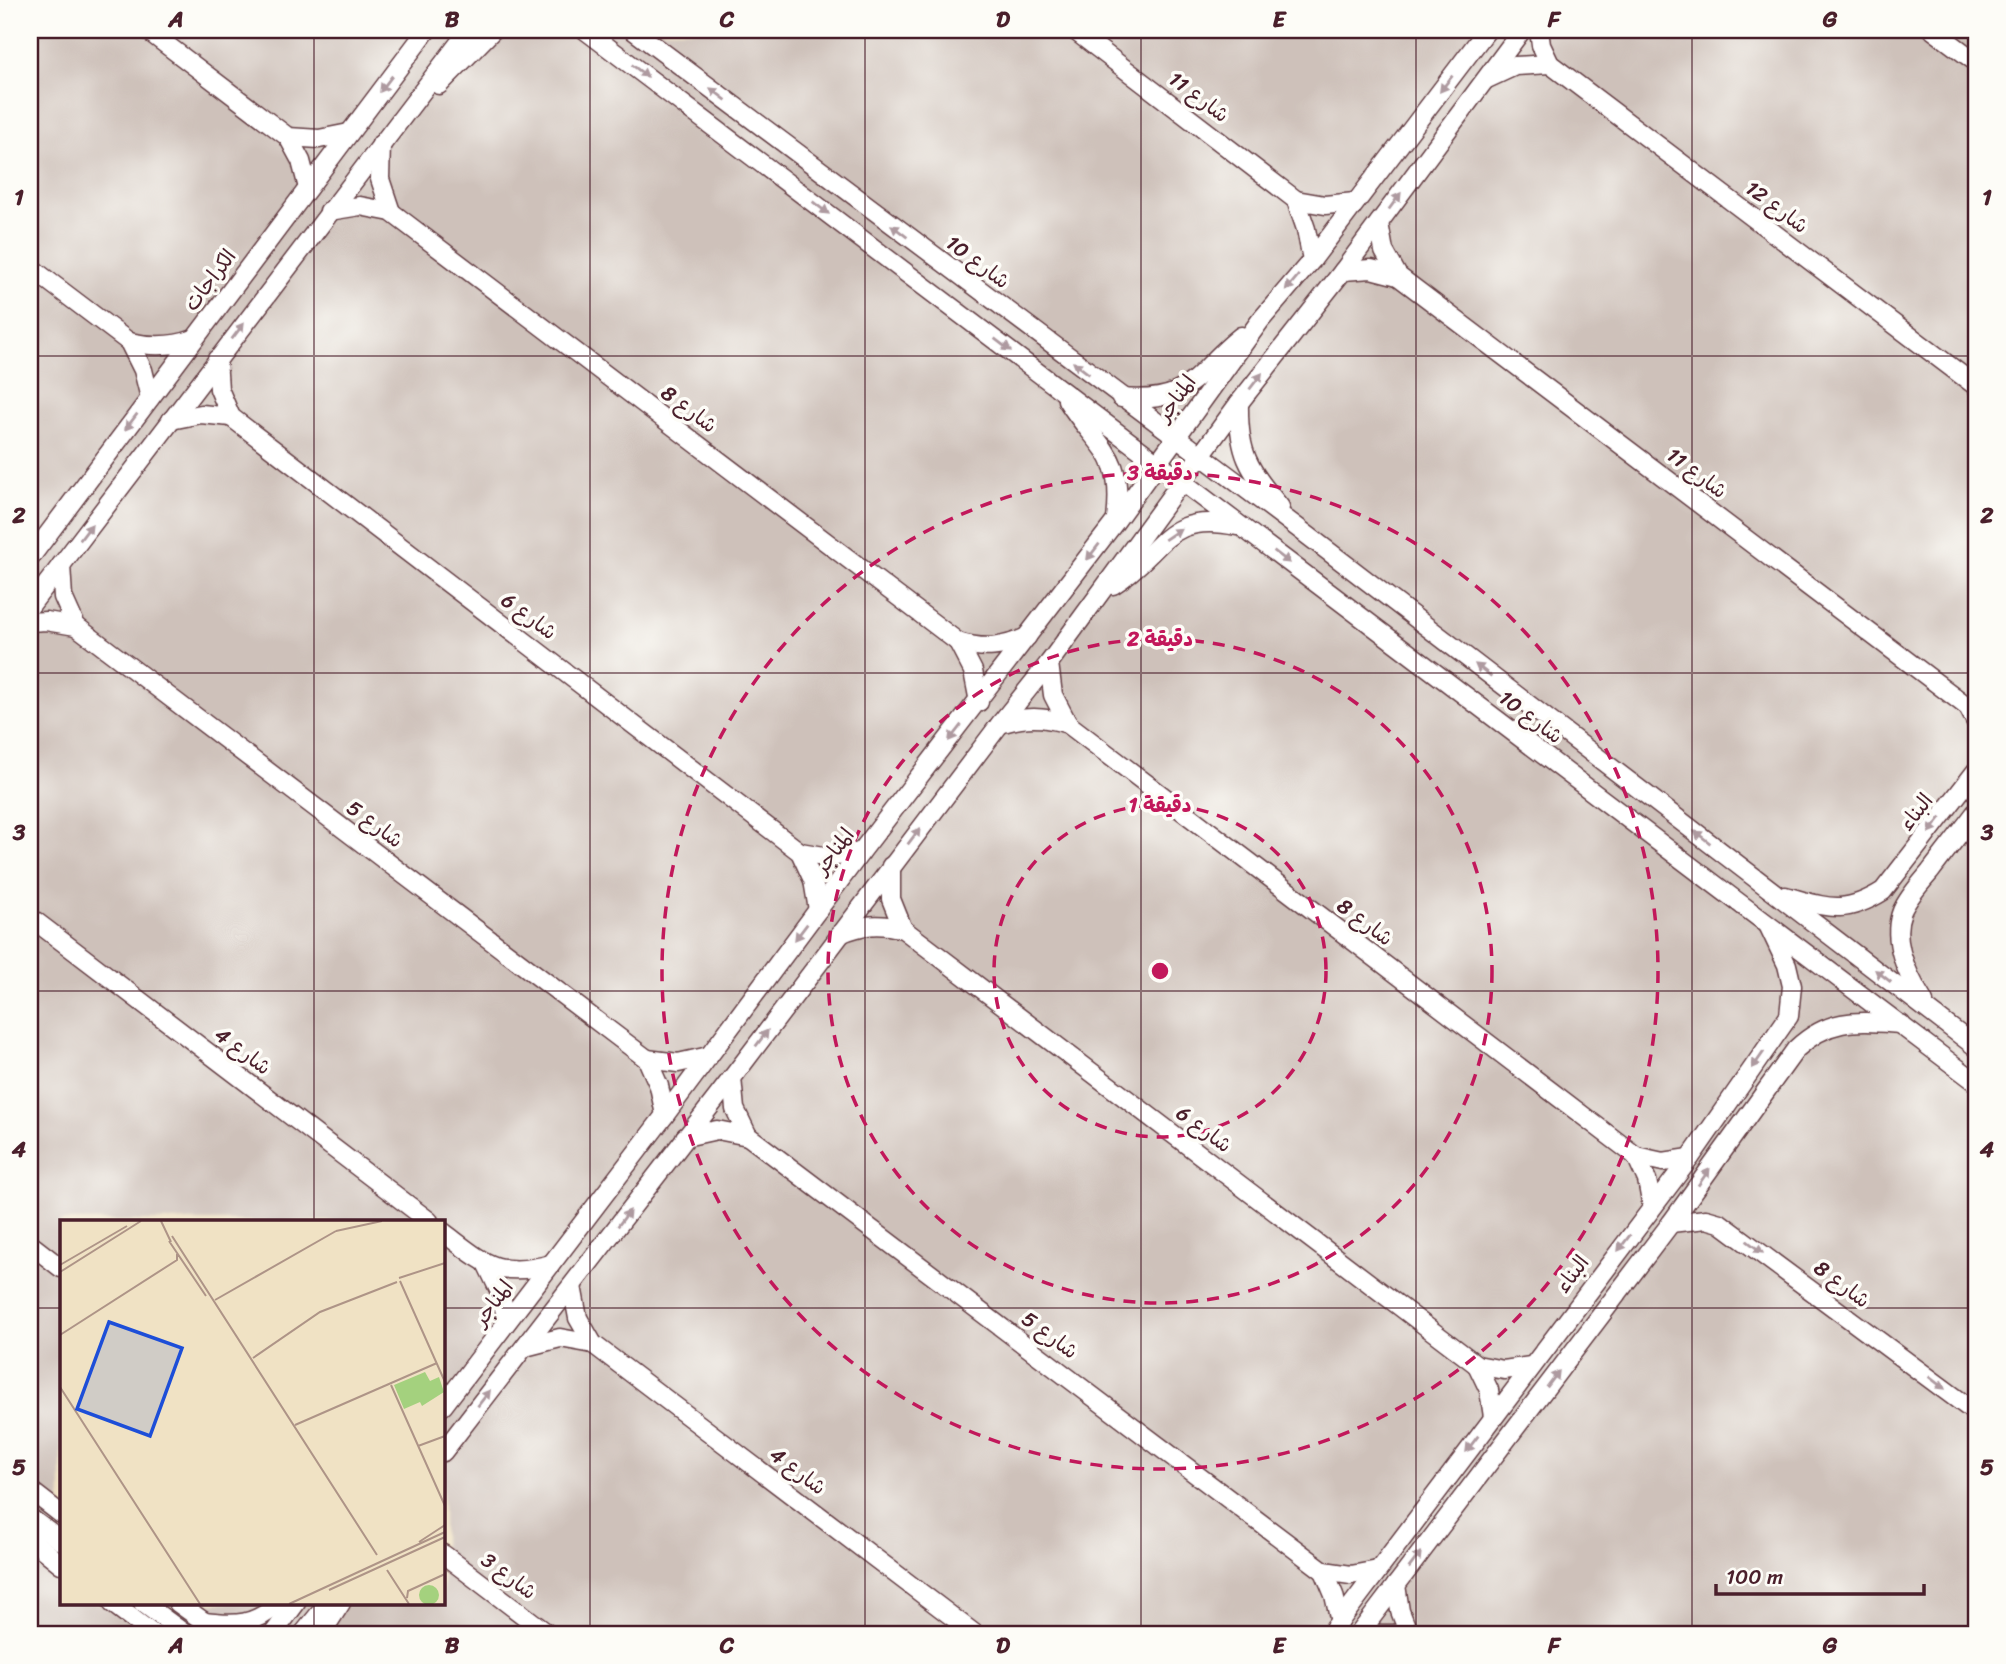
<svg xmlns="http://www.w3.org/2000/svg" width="2006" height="1664" font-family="Sriracha,'Playpen Sans Arabic',sans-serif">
<rect width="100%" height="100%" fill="#fdfcf7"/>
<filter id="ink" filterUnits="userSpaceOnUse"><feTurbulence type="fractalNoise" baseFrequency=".0143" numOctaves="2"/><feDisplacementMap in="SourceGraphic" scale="14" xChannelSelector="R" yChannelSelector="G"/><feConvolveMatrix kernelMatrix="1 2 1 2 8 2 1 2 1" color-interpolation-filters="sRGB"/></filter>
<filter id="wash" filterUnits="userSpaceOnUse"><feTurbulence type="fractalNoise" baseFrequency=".00686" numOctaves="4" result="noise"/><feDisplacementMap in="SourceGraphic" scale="28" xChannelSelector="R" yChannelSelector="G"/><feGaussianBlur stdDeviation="1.57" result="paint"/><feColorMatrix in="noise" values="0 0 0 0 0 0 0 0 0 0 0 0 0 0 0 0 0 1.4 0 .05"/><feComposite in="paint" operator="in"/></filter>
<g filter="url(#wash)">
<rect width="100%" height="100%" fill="#f0e2c4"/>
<path fill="#cec1ba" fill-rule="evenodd" d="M 30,30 L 1976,30 L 1976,1634 L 30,1634 ZM 61,1221 L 443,1221 L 443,1603 L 61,1603 Z"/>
</g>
<g filter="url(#ink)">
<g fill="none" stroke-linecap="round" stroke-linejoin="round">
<g stroke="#633c42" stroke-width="21">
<g id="minor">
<path d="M 147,30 L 288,137 L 301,161 L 308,188"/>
<path d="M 585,30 L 1976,1082"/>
<path d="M 633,30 L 1298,528 L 1976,1047"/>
<path d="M 1074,30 L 1296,200 L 1325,205 L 1355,202"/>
<path d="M 1539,30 L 1541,45 L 1550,64 L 1976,386"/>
<path d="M 1933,30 L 1976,62"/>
<path d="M 1487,79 L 1515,66 L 1550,64"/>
<path d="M 439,85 L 493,30"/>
<path d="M 288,137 L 319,139 L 349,133"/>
<path d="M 381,144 L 380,179 L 391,212"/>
<path d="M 1296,200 L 1306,229 L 1312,260"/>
<path d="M 329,211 L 360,206 L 391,212 L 958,642 C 984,650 1003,648 1027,637"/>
<path d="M 1379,223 L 1384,251 L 1398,276 L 1968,707 L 1976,722"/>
<path d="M 30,267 L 129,342 L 143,370 L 150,398"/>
<path d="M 1343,271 L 1371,269 L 1398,276"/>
<path d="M 129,342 C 152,347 172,347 194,339"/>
<path d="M 217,359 L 219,389 L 231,417 L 800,852 L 813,880 L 818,910"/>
<path d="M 1121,398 C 1193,404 1193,374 1241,336"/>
<path d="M 1067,400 C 1100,452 1124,451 1116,520"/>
<path d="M 1239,403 C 1238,454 1248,468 1280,507"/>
<path d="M 171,420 L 201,414 L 231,417"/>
<path d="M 30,558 L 427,30"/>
<path d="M 61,565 L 63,597 L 76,626"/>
<path d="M 1113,585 C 1165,552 1164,511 1237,526"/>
<path d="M 30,606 L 469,30"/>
<path d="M 30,622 L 46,621 L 76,626 L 647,1059 L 659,1086 L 665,1115"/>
<path d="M 958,642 L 973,671 L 979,702"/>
<path d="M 1049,663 L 1053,695 L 1068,724"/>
<path d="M 1000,724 C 1025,716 1043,716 1068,724 L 1636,1156 L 1663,1162 L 1690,1158"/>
<path d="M 800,852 L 830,857 L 861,852"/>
<path d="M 891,866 L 891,899 L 903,929"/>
<path d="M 1785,896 C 1827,907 1843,916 1883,891 L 1976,771"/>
<path d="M 30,917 L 429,1221"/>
<path d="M 840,934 C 862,924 880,923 903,929 L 1477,1365 L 1504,1370 L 1531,1366"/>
<path d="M 1924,1002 C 1909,978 1890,941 1902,911 C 1908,897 1920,884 1930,872 C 1945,852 1961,832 1976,812"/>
<path d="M 647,1059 L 678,1063 L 709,1056"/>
<path d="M 732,1078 L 735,1109 L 748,1136 L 1324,1571 L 1351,1575 L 1378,1570"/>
<path d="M 685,1137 L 717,1130 L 748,1136"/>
<path d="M 1636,1156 L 1647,1180 L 1652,1207"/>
<path d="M 1671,1223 L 1706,1219 L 1720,1223 L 1976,1413"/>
<path d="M 443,1232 C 483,1262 497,1279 551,1264"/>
<path d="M 30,1244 L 61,1268"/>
<path d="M 487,1265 L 500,1292 L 507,1321"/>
<path d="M 572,1286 L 578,1318 L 593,1344 L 975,1634"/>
<path d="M 525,1347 L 560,1338 L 593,1344"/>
<path d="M 1477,1365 L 1489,1390 L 1493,1417"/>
<path d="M 443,1406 L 665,1115 L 861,852 L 1115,522 L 1260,321 L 1312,260 L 1487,30"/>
<path d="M 443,1452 L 732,1078 L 1000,724 L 1049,663 L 1239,403 L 1343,271 L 1522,30"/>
<path d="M 30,1490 L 61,1514"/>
<path d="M 30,1518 L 61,1541"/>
<path d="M 30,1539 L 61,1564"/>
<path d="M 443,1554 L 548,1634"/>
<path d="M 1324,1571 L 1334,1595 L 1340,1622"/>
<path d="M 1396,1585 L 1400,1611 L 1409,1634"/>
<path d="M 112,1603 L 153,1634"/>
<path d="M 143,1603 L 185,1634"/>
<path d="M 178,1603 L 213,1628"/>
<path d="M 204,1622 C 236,1626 254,1626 279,1603"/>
<path d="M 273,1634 L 296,1603"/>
<path d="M 303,1634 L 328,1603"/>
<path d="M 321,1634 L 341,1603"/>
<path d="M 1330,1634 L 1690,1158 L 1789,1016 L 1792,986 L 1787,965 L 1769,927"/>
<path d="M 1359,1634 L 1671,1223 L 1796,1049 C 1830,1017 1857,1021 1901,1024"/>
<path d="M 1376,1634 L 1398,1634"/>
</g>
</g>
<use href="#minor" stroke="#fff" stroke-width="18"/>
</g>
<defs><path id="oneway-solid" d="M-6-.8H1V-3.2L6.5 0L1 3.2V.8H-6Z" transform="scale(1.75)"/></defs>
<g fill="#ae9aa0">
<use href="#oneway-solid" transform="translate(640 71) rotate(37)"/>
<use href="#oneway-solid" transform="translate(386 84) rotate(127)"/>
<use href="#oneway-solid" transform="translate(1446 84) rotate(128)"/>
<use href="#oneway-solid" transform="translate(718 94) rotate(-143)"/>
<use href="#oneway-solid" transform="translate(1395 201) rotate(-54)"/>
<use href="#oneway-solid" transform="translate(821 208) rotate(37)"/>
<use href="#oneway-solid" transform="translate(899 231) rotate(-143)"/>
<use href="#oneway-solid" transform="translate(1292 283) rotate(130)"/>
<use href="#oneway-solid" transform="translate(238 331) rotate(-53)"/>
<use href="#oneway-solid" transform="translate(1003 345) rotate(37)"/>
<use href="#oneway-solid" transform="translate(1081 368) rotate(-143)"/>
<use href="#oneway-solid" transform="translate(1256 381) rotate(-52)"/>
<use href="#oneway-solid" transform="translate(131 422) rotate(127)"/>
<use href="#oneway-solid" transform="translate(86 532) rotate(-53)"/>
<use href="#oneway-solid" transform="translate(1173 534) rotate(-34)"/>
<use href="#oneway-solid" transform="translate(1093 552) rotate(128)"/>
<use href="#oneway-solid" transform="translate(1282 557) rotate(37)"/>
<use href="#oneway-solid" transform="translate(1483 670) rotate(-143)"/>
<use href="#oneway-solid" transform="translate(955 733) rotate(128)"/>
<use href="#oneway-solid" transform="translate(1935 825) rotate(128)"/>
<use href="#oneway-solid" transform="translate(914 836) rotate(-53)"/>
<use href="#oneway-solid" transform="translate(1702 837) rotate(-143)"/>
<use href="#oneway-solid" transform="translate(801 932) rotate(127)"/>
<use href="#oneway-solid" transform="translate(1883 976) rotate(-142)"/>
<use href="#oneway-solid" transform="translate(762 1038) rotate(-53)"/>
<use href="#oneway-solid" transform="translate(1758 1060) rotate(125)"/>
<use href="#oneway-solid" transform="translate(1704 1177) rotate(-55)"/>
<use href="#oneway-solid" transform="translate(624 1218) rotate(-53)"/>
<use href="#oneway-solid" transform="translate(1624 1243) rotate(127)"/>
<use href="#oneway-solid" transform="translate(1755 1247) rotate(37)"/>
<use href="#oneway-solid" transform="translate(1553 1379) rotate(-53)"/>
<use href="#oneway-solid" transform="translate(1937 1383) rotate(37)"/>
<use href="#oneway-solid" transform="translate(484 1398) rotate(-52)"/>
<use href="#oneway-solid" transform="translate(1472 1444) rotate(127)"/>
<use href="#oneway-solid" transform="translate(1415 1560) rotate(-53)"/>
</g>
</g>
<path fill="none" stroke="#4a1f2b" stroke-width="2" stroke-opacity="0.55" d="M 314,30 L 314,1221M 590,30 L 590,1634M 865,30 L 865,1634M 1141,30 L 1141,1634M 1416,30 L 1416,1634M 1692,30 L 1692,1634M 30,356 L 1976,356M 30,673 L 1976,673M 30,991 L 1976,991M 30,1308 L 61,1308M 443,1308 L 1976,1308M 314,1603 L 314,1634"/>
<g fill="none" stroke="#c2185b" stroke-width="3.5" stroke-dasharray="12 9">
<circle cx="1160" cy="971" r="166"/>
<circle cx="1160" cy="971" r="332"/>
<circle cx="1160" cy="971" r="498"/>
</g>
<g text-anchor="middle" stroke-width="7" stroke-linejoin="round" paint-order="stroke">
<g font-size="21" fill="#4a1f2b" stroke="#fdfcf7">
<text transform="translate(1199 97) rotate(37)" y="7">شارع 11</text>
<text transform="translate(1777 207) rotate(37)" y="7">شارع 12</text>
<text transform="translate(978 262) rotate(37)" y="7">شارع 10</text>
<text transform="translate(210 280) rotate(-53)" y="7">الكراجات</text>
<text transform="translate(1176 398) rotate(-54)" y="7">المناجر</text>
<text transform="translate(689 409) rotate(37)" y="7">شارع 8</text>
<text transform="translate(1697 473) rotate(37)" y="7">شارع 11</text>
<text transform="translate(529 616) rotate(37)" y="7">شارع 6</text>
<text transform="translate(1531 717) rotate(37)" y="7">شارع 10</text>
<text transform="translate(1916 812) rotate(-52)" y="7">البناء</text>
<text transform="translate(375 824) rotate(37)" y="7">شارع 5</text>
<text transform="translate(834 851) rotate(-53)" y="7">المناجر</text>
<text transform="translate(1365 922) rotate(37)" y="7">شارع 8</text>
<text transform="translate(243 1051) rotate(37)" y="7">شارع 4</text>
<text transform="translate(1204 1129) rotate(37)" y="7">شارع 6</text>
<text transform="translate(1572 1274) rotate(-53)" y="7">البناء</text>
<text transform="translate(1842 1284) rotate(37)" y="7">شارع 8</text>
<text transform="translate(493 1303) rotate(-53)" y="7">المناجر</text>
<text transform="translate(1050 1335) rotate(37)" y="7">شارع 5</text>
<text transform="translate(798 1471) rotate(37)" y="7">شارع 4</text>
<text transform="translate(509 1576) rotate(37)" y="7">شارع 3</text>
</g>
</g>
<g transform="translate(60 1220)">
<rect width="385" height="385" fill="#f0e2c4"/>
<path d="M 365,152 L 370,161 L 379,157 L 384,172 L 362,186 L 360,182 L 344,189 L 334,165 ZM359 375a10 10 0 1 1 20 0a10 10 0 1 1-20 0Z" fill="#a4d17e"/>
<path fill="none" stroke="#ae9487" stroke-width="2" d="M 101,1 L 111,22M 276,11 L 322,1M 112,16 L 317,335M 109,21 L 146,76M 0,45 L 67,6M 0,52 L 81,1M 339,58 L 385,43M 340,61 L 385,162M 155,80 L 276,11M 0,115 L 117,40 L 117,34M 193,138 L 260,92 L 337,62M 331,165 L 385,286M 0,167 L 140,384M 235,205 L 377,143M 358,226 L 385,216M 359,322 L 385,305M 327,350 L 349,384M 269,370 L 385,317M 347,378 L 348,371 L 385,354M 229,384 L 385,312"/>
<path fill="#1d4ed8" fill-opacity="0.15" stroke="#1d4ed8" stroke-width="3.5" d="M 49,102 L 122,128 L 90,216 L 17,189 Z"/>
<rect width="385" height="385" fill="none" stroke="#4a1f2b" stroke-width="3.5"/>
</g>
<circle cx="1160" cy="971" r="10" fill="#c2185b" stroke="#fdfcf7" stroke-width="3.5"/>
<g font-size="21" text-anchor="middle" font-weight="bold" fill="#c2185b" stroke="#fdfcf7" stroke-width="7" stroke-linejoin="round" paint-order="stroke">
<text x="1160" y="480">3 دقيقة</text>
<text x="1160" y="646">2 دقيقة</text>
<text x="1160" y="812">1 دقيقة</text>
</g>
<rect width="2006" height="1664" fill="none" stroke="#fdfcf7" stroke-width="77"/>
<path d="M1716 1584v10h208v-10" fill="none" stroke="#4a1f2b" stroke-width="3.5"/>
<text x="1726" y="1584" font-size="21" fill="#4a1f2b" stroke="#fdfcf7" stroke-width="5" paint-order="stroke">100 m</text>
<rect x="38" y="38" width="1930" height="1588" fill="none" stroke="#4a1f2b" stroke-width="2.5"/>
<g font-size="23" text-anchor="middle" font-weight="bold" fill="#4a1f2b">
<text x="176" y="27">A</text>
<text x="452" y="27">B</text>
<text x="727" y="27">C</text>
<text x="1003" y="27">D</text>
<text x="1279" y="27">E</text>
<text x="1554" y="27">F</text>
<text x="1830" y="27">G</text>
<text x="19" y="205">1</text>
<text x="1987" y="205">1</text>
<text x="19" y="523">2</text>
<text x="1987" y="523">2</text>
<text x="19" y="840">3</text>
<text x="1987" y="840">3</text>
<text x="19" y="1157">4</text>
<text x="1987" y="1157">4</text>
<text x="19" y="1475">5</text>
<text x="1987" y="1475">5</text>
<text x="176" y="1653">A</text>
<text x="452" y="1653">B</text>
<text x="727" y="1653">C</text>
<text x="1003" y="1653">D</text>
<text x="1279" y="1653">E</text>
<text x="1554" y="1653">F</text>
<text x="1830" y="1653">G</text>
</g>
</svg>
